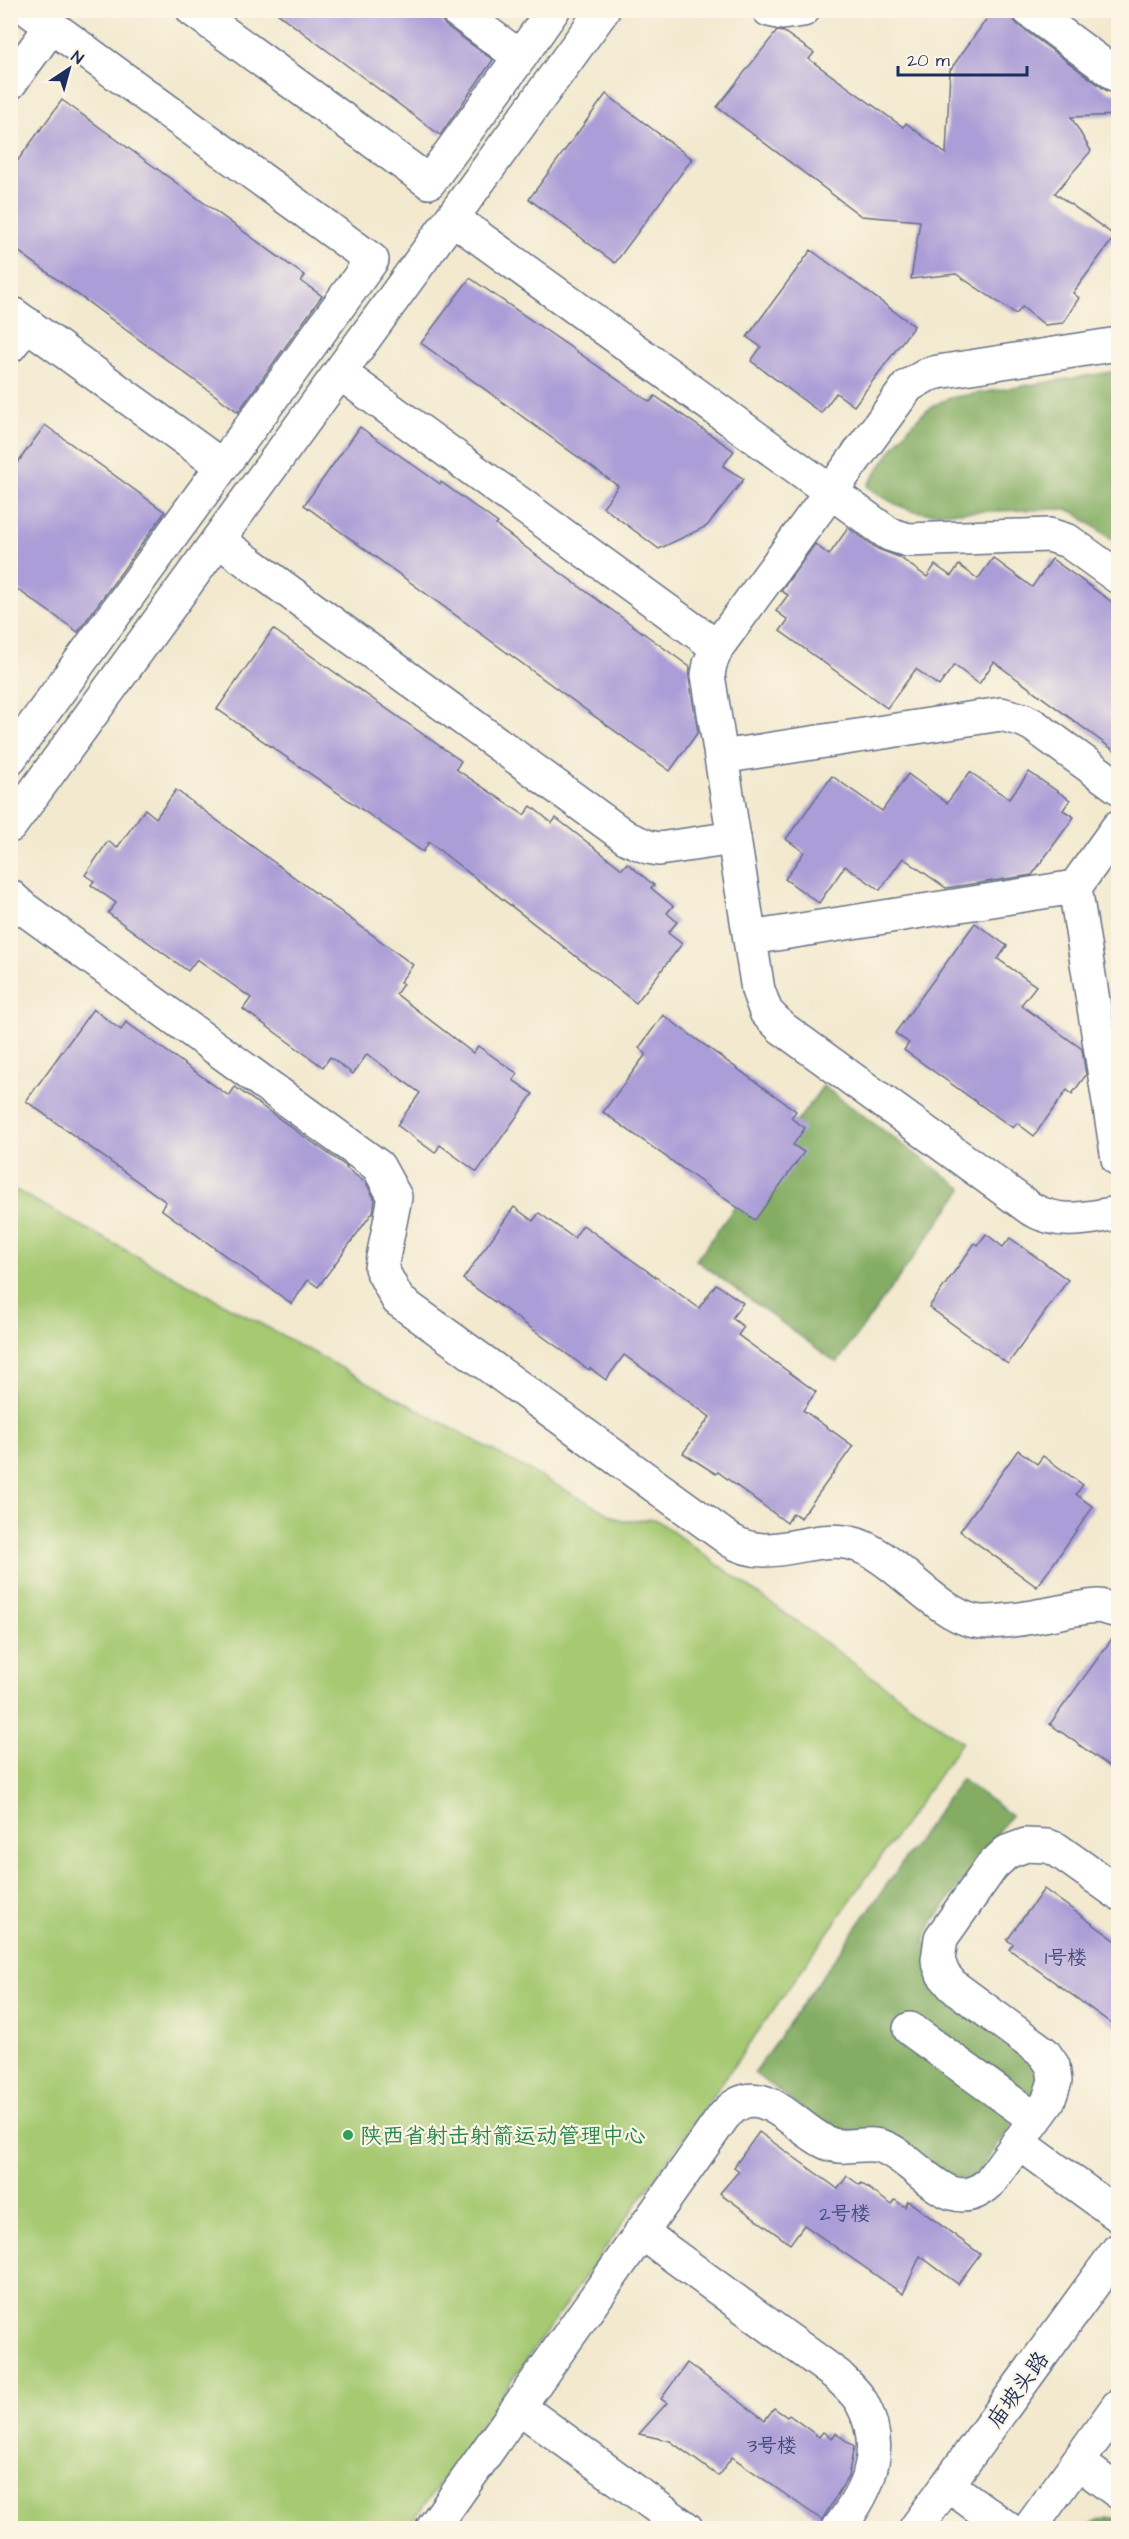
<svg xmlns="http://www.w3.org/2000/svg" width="1129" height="2539" font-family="'Architects Daughter','LXGW WenKai TC',sans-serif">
<rect width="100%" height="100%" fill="#fcf5e5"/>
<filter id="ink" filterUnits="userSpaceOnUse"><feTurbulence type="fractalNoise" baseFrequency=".0167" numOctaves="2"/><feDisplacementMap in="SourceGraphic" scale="12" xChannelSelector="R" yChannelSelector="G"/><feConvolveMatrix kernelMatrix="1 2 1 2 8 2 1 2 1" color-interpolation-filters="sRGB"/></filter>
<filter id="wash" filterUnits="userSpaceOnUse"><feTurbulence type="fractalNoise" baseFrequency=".008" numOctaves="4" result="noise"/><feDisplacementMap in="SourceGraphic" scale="24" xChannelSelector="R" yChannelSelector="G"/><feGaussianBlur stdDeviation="1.35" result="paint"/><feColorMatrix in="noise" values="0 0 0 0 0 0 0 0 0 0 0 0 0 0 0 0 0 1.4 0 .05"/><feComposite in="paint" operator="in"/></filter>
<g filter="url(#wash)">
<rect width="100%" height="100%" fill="#f2e9cf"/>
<path fill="#a6c972" stroke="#607c68" stroke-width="1.5" d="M 10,1187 L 622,1521 L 655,1519 L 962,1742 L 408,2528 L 11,2528 Z"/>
<g fill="#84ad64" stroke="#506e61" stroke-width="1.5">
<path d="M 1118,371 L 1118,544 L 1074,512 L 1062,509 L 926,513 C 902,510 886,500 867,486 C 891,454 913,407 954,397 Z"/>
<path d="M 823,1086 L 963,1189 L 837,1363 L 696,1260 Z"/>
<path d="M 961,1779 L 1011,1815 L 933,1922 L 924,1941 L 1039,2071 L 1038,2089 L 977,2174 L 965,2181 L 833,2131 L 754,2073 Z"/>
<path d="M 1108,2518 L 1118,2518 L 1118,2528 L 1087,2528 L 1093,2523 Z"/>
</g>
<g id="blocks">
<g fill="#ab9dd7">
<path d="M 273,10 L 436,10 L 445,25 L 493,60 L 440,135 Z"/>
<path d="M 993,10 L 1011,10 L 1012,18 L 1018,25 L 1107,91 L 1119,94 L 1119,115 L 1071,117 L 1091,151 L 1055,193 L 1115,236 L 1073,293 L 1079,298 L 1063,323 L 1045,325 L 1022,307 L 1016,314 L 956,274 L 911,279 L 920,221 L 861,216 L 717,107 L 777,31 L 784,32 L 814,53 L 809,59 L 903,127 L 906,123 L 946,154 L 950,70 Z"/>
<path d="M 606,94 L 692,159 L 615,263 L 529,199 Z"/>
<path d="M 62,100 L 305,276 L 301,281 L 322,296 L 238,412 L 10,245 L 10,171 Z"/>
<path d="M 811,250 L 914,326 L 854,406 L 836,393 L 821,413 L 751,361 L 761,347 L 747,337 Z"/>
<path d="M 470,278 L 650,402 L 655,396 L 734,451 L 723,466 L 744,479 L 707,526 L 659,549 L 603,507 L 618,486 L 421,343 Z"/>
<path d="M 45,425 L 165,512 L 78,632 L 10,584 L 10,473 Z"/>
<path d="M 360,427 L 440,484 L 441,482 L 498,523 L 496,525 L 536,555 L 690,667 L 689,678 L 698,732 L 670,771 L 304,505 Z"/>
<path d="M 848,528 L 878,549 L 899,557 L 927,577 L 935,565 L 951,576 L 959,565 L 978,579 L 993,558 L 1032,587 L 1052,559 L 1119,607 L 1119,754 L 994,662 L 979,684 L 954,665 L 939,686 L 916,669 L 887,708 L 780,631 L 788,620 L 776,611 L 788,595 L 781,591 L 815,544 L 829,555 Z"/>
<path d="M 273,629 L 461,761 L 456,769 L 524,815 L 531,806 L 552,823 L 556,818 L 622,869 L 627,863 L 654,885 L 651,888 L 673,906 L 667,913 L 677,922 L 668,933 L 682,944 L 636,1003 L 429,842 L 423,852 L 217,709 Z"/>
<path d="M 970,772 L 1009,799 L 1029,772 L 1070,800 L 1063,810 L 1074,817 L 1032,875 L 946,888 L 903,858 L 880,890 L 845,866 L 819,903 L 785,879 L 804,852 L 786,839 L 832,776 L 882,811 L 908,774 L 947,803 Z"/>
<path d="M 176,790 L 413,965 L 400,982 L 403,984 L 396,994 L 473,1053 L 478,1046 L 518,1074 L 513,1080 L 533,1094 L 477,1172 L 440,1145 L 435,1153 L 397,1125 L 420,1093 L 367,1054 L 353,1074 L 330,1057 L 323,1067 L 243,1009 L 251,998 L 197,959 L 188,971 L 108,913 L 116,903 L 91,885 L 94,881 L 85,875 L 108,841 L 117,848 L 145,809 L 156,818 Z"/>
<path d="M 975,923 L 1007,946 L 998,959 L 1036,986 L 1021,1005 L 1082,1049 L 1086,1075 L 1072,1094 L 1067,1090 L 1034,1136 L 1017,1123 L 1013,1128 L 904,1050 L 909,1043 L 895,1033 Z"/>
<path d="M 93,1009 L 121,1030 L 126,1022 L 229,1096 L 235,1087 L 347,1167 L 346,1168 L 366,1183 L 375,1200 L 373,1212 L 318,1287 L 308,1280 L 292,1304 L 161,1209 L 166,1202 L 26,1101 Z"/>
<path d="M 663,1015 L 796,1111 L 791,1118 L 805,1128 L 793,1145 L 804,1152 L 755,1220 L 603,1112 L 646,1054 L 639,1048 Z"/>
<path d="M 514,1207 L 533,1221 L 539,1213 L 574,1238 L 583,1225 L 699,1308 L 716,1284 L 743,1303 L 732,1318 L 744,1327 L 738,1335 L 816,1392 L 803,1410 L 853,1446 L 801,1518 L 793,1513 L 787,1523 L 718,1472 L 716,1474 L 683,1453 L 710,1417 L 624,1355 L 606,1380 L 590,1368 L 589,1370 L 463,1279 Z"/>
<path d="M 986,1234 L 1003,1247 L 1010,1238 L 1068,1280 L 1008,1364 L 929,1307 L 975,1243 L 978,1245 Z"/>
<path d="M 1018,1450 L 1037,1464 L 1043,1456 L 1083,1485 L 1076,1494 L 1093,1507 L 1037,1587 L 960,1531 Z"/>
<path d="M 1119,1629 L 1119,1773 L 1050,1724 Z"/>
<path d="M 1044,1889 L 1119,1943 L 1119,2029 L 1009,1949 L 1013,1944 L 1007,1940 Z"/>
<path d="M 759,2132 L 838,2189 L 847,2176 L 860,2185 L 861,2183 L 892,2205 L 895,2200 L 905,2207 L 908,2201 L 980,2254 L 958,2284 L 920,2256 L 903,2294 L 804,2225 L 790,2244 L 720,2193 L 739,2171 L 734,2167 Z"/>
<path d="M 687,2363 L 765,2420 L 774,2408 L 787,2417 L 789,2415 L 819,2437 L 823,2432 L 832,2438 L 836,2433 L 854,2447 L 848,2477 L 822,2520 L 732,2457 L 718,2476 L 670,2441 L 639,2434 L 667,2403 L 661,2399 Z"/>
</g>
</g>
</g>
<g filter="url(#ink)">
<use href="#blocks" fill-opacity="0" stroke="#667086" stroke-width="1.5"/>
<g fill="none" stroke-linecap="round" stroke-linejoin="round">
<g stroke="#667086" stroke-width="36">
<g id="minor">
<path d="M 193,10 L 429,182 L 520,57"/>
<path d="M 456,10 L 520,57 L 553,10"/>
<path d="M 769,10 L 782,13 L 803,10"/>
<path d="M 1029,10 L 1118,76"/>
<path d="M 10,83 L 51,27"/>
<path d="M 452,218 L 889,534 L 908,540 L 1049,535 L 1068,541 L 1118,577"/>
<path d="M 10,312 L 222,466"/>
<path d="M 1118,344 L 938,372 L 927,375 L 908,386 L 717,647 L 710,664 L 708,675 L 758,990 L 766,1012 L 782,1028 L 1031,1209 C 1062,1226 1086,1218 1118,1213"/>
<path d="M 10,346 L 27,324"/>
<path d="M 340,373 L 717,647"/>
<path d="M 218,540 L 627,838 L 648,847 L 659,849 L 734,838"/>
<path d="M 721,757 L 1001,714 L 1023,720 L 1033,725 L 1118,787"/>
<path d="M 10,758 L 372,260 L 29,10"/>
<path d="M 10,826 L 603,10"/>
<path d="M 1075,887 L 1118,827"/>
<path d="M 10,896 L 23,908 L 378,1166 L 395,1197 L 381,1268 L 398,1300 L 730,1540 C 769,1565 809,1534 850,1543 C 891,1551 933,1612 974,1621 C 999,1626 1060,1611 1088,1607 L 1099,1606 L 1118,1611"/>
<path d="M 750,938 L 1075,887 L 1118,1159"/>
<path d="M 910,2029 L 1035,2119"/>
<path d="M 1018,2142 L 1118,2215"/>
<path d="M 641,2232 L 837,2375 C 845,2383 857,2393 862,2403 C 887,2450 868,2490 839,2528"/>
<path d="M 519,2407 L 686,2528"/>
<path d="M 1078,2462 L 1118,2492"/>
<path d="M 948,2485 L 1007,2528"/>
<path d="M 433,2528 L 723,2117 C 759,2074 792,2126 825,2142 C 844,2152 864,2140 883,2147 C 919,2160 949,2220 989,2183 L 1048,2102 L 1055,2081 L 1053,2066 L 1044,2053 L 953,1986 L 943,1974 L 938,1960 L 941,1938 L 992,1866 L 1007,1852 L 1026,1845 L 1047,1846 L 1056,1849 L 1118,1893"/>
<path d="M 916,2528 L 1118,2250"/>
<path d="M 1030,2528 L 1118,2406"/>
</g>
</g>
<use href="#minor" stroke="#fff" stroke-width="33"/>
</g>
</g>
<circle fill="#2e9e5b" stroke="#fcf5e5" stroke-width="2" cx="348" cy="2135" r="6"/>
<g text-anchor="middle" stroke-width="4.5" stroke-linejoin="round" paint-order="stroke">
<g font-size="20" fill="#3f4a7c">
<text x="1066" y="1964">1号楼</text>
<text x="845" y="2220">2号楼</text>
<text x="772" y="2452">3号楼</text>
</g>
<g font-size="22" fill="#27864d" stroke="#fcf5e5" text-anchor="start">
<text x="360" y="2143">陕西省射击射箭运动管理中心</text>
</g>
<g font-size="22" fill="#1b2f5e" stroke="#fcf5e5">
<text transform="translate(1017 2389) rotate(-54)" y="8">庙坡头路</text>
</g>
</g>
<rect width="1129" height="2539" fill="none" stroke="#fcf5e5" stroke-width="36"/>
<g transform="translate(69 69) rotate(36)" stroke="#fcf5e5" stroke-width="4.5" paint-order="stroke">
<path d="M0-4.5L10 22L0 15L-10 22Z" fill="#1b2f5e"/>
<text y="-9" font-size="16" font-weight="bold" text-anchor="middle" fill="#1b2f5e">N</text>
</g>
<path d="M898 66v9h129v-9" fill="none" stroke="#1b2f5e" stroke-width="3"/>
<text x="907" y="66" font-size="18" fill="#1b2f5e" stroke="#fcf5e5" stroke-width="4.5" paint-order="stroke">20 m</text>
</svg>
